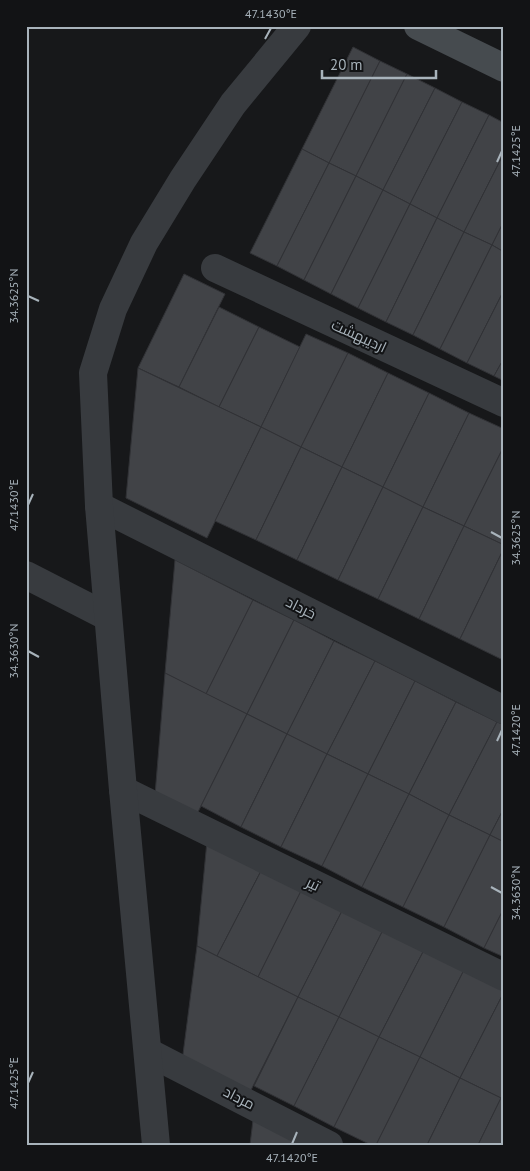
<svg xmlns="http://www.w3.org/2000/svg" width="530" height="1171" font-family="'PT Sans',Cairo,sans-serif">
<rect width="100%" height="100%" fill="#17181a"/>
<g fill="#414347" stroke="#313236">
<path d="M 353,47 L 380,61 L 329,163 L 302,149 Z"/>
<path d="M 380,61 L 407,74 L 356,176 L 329,163 Z"/>
<path d="M 407,74 L 435,88 L 383,190 L 356,176 Z"/>
<path d="M 435,88 L 462,102 L 410,204 L 383,190 Z"/>
<path d="M 462,102 L 489,115 L 437,218 L 410,204 Z"/>
<path d="M 489,115 L 504,123 L 504,153 L 464,232 L 437,218 Z"/>
<path d="M 302,149 L 329,163 L 277,266 L 250,253 Z"/>
<path d="M 504,153 L 504,221 L 492,245 L 464,232 Z"/>
<path d="M 329,163 L 356,176 L 304,280 L 277,266 Z"/>
<path d="M 356,176 L 383,190 L 331,294 L 304,280 Z"/>
<path d="M 383,190 L 410,204 L 358,308 L 331,294 Z"/>
<path d="M 410,204 L 437,218 L 386,322 L 358,308 Z"/>
<path d="M 437,218 L 464,232 L 413,335 L 386,322 Z"/>
<path d="M 504,221 L 504,252 L 492,245 Z"/>
<path d="M 464,232 L 492,245 L 440,349 L 413,335 Z"/>
<path d="M 492,245 L 504,252 L 504,290 L 467,363 L 440,349 Z"/>
<path d="M 184,274 L 225,294 L 179,387 L 138,368 Z"/>
<path d="M 504,290 L 504,358 L 494,376 L 467,363 Z"/>
<path d="M 219,307 L 259,327 L 219,407 L 179,387 Z"/>
<path d="M 259,327 L 300,347 L 261,427 L 219,407 Z"/>
<path d="M 306,334 L 348,353 L 301,447 L 261,427 Z"/>
<path d="M 348,353 L 388,373 L 342,467 L 301,447 Z"/>
<path d="M 504,358 L 504,381 L 494,376 Z"/>
<path d="M 138,368 L 261,427 L 207,538 L 126,498 Z"/>
<path d="M 388,373 L 429,393 L 383,487 L 342,467 Z"/>
<path d="M 429,393 L 469,413 L 423,507 L 383,487 Z"/>
<path d="M 469,413 L 504,429 L 504,446 L 464,526 L 423,507 Z"/>
<path d="M 261,427 L 301,447 L 256,540 L 215,521 Z"/>
<path d="M 504,446 L 504,545 L 464,526 Z"/>
<path d="M 301,447 L 342,467 L 297,560 L 256,540 Z"/>
<path d="M 342,467 L 383,487 L 338,580 L 297,560 Z"/>
<path d="M 383,487 L 423,507 L 378,599 L 338,580 Z"/>
<path d="M 423,507 L 464,526 L 419,619 L 378,599 Z"/>
<path d="M 464,526 L 504,545 L 504,548 L 460,639 L 419,619 Z"/>
<path d="M 504,548 L 504,653 L 501,659 L 460,639 Z"/>
<path d="M 175,560 L 253,600 L 206,694 L 165,673 Z"/>
<path d="M 253,600 L 294,620 L 247,714 L 206,694 Z"/>
<path d="M 294,620 L 334,641 L 287,734 L 247,714 Z"/>
<path d="M 334,641 L 375,661 L 327,754 L 287,734 Z"/>
<path d="M 375,661 L 415,681 L 368,774 L 327,754 Z"/>
<path d="M 165,673 L 247,714 L 196,816 L 155,795 Z"/>
<path d="M 415,681 L 456,702 L 409,794 L 368,774 Z"/>
<path d="M 456,702 L 497,722 L 449,815 L 409,794 Z"/>
<path d="M 247,714 L 287,734 L 241,827 L 201,806 Z"/>
<path d="M 497,722 L 504,725 L 504,808 L 490,835 L 449,815 Z"/>
<path d="M 287,734 L 327,754 L 281,847 L 241,827 Z"/>
<path d="M 327,754 L 368,774 L 322,866 L 281,847 Z"/>
<path d="M 368,774 L 409,794 L 362,887 L 322,866 Z"/>
<path d="M 409,794 L 449,815 L 403,907 L 362,887 Z"/>
<path d="M 504,808 L 504,842 L 490,835 Z"/>
<path d="M 449,815 L 490,835 L 444,927 L 403,907 Z"/>
<path d="M 490,835 L 504,842 L 504,908 L 484,948 L 444,927 Z"/>
<path d="M 207,841 L 262,869 L 217,956 L 197,946 Z"/>
<path d="M 262,869 L 302,889 L 258,977 L 217,956 Z"/>
<path d="M 302,889 L 343,909 L 298,997 L 258,977 Z"/>
<path d="M 504,908 L 504,957 L 484,948 Z"/>
<path d="M 343,909 L 383,930 L 339,1017 L 298,997 Z"/>
<path d="M 383,930 L 424,950 L 379,1037 L 339,1017 Z"/>
<path d="M 197,946 L 298,997 L 248,1096 L 182,1062 Z"/>
<path d="M 424,950 L 464,970 L 420,1057 L 379,1037 Z"/>
<path d="M 464,970 L 504,990 L 504,992 L 460,1078 L 420,1057 Z"/>
<path d="M 504,992 L 504,1093 L 501,1098 L 460,1078 Z"/>
<path d="M 298,997 L 339,1017 L 294,1106 L 254,1086 Z"/>
<path d="M 339,1017 L 379,1037 L 334,1127 L 294,1106 Z"/>
<path d="M 379,1037 L 420,1057 L 376,1145 L 371,1145 L 334,1127 Z"/>
<path d="M 420,1057 L 460,1078 L 427,1145 L 376,1145 Z"/>
<path d="M 460,1078 L 501,1098 L 478,1145 L 427,1145 Z"/>
<path d="M 501,1098 L 504,1099 L 504,1145 L 478,1145 Z"/>
<path d="M 253,1120 L 301,1145 L 250,1145 Z"/>
</g>
<g fill="none" stroke-linecap="round" stroke-linejoin="round">
<g stroke="#383b3f" stroke-width="28">
<path d="M 215,268 L 504,403"/>
<path d="M 99,506 L 504,710"/>
<path d="M 123,790 L 504,977"/>
<path d="M 148,1052 L 329,1145"/>
</g>
<g stroke="#383b3f" stroke-width="28">
<path d="M 26,575 L 108,617"/>
<path d="M 156,1145 L 123,790 L 99,506 L 93,373 L 113,309 L 144,243 L 183,179 L 233,104 L 297,26"/>
</g>
<path stroke="#464b4f" stroke-width="28" d="M 418,26 L 504,68"/>
</g>
<path fill="none" stroke="#a8b3bb" stroke-width="2" d="M 265,39 L 271,28M 497,162 L 502,151M 28,296 L 39,301M 28,505 L 33,494M 491,532 L 502,538M 28,651 L 39,657M 497,741 L 502,730M 491,887 L 502,893M 28,1083 L 33,1072M 292,1144 L 297,1132"/>
<g text-anchor="middle" stroke-width="4" stroke-linejoin="round" paint-order="stroke">
<g font-size="15" fill="#a8b3bb" stroke="#121315">
<text transform="translate(359 336) rotate(25)" y="5">اردیبهشت</text>
<text transform="translate(301 608) rotate(27)" y="5">خرداد</text>
<text transform="translate(313 884) rotate(26)" y="5">تیر</text>
<text transform="translate(239 1098) rotate(27)" y="5">مرداد</text>
</g>
</g>
<rect width="530" height="1171" fill="none" stroke="#121315" stroke-width="55"/>
<path d="M322 70v8h114v-8" fill="none" stroke="#a8b3bb" stroke-width="2.5"/>
<text x="330" y="70" font-size="15" fill="#a8b3bb" stroke="#121315" stroke-width="4" paint-order="stroke">20 m</text>
<rect x="28" y="28" width="474" height="1116" fill="none" stroke="#a8b3bb" stroke-width="2"/>
<g font-size="12" text-anchor="middle" fill="#a8b3bb">
<text x="271" y="18">47.1430°E</text>
<text transform="translate(516 151) rotate(-90)" y="4">47.1425°E</text>
<text transform="translate(14 296) rotate(-90)" y="4">34.3625°N</text>
<text transform="translate(14 505) rotate(-90)" y="4">47.1430°E</text>
<text transform="translate(516 538) rotate(-90)" y="4">34.3625°N</text>
<text transform="translate(14 651) rotate(-90)" y="4">34.3630°N</text>
<text transform="translate(516 730) rotate(-90)" y="4">47.1420°E</text>
<text transform="translate(516 893) rotate(-90)" y="4">34.3630°N</text>
<text transform="translate(14 1083) rotate(-90)" y="4">47.1425°E</text>
<text x="292" y="1162">47.1420°E</text>
</g>
</svg>
